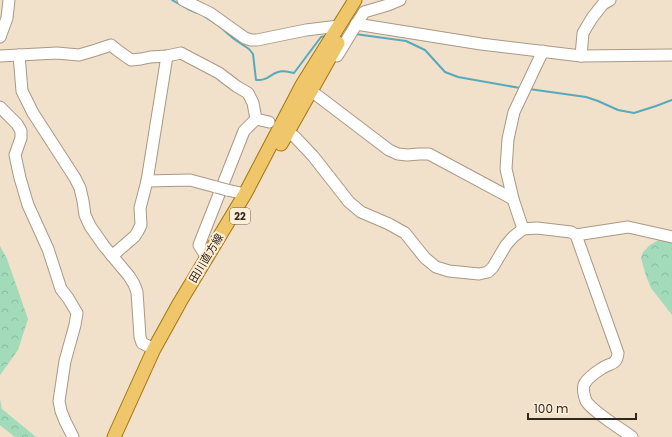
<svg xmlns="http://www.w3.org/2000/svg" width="672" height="437" font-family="Poppins,'Noto Sans JP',sans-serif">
<defs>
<pattern id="forest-crowns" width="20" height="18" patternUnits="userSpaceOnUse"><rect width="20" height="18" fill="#a1dbb9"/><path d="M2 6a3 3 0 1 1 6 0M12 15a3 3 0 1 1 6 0" fill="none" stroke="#8bbc9f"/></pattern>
</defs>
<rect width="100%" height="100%" fill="#f1e0ca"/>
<g fill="url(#forest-crowns)">
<path d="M 659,240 L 672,240 L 672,315 L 651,288 L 646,276 L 641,258 L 643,252 L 650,245 Z"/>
<path d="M 0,246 L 7,259 L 28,319 L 18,350 L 0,375 Z"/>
<path d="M 0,399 L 2,409 L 36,437 L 15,437 L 1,426 L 0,425 Z"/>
</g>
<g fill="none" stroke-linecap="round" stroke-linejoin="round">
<g stroke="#56aabd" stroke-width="2">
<path d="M 172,0 L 188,9 L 197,13"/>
<path d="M 204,16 L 219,26 L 234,39 L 249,49 L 253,54 L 256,80 C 267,81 269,75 278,72 C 283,70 289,72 294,73 L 321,37 L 327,36"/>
<path d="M 355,34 L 406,41 L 425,50 L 445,72 L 458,77 L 520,88"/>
<path d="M 529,89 L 586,97 L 598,101 L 618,110 L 634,113 L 656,106 L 672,100"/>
</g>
<g stroke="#a99985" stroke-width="13">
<g id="minor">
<path d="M 183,0 L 210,13 L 245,38 L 251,40 L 257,40 L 306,30 L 339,26"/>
<path d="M 356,24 L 481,44 L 581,56 L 672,55"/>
<path d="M 0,37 L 7,18 L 9,0"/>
<path d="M 19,55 L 22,91 L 33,113 L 75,178 L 80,188 L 83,201 L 85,215 L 90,226 L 104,246 L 129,276 L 134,284 L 137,292 L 140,337 L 142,343 L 154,349"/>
<path d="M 0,56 L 57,53 L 79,55 L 96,50 L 111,45 L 117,50 L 131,60 L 141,59 L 150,57 L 167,56 L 181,53 L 219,73 L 236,86 L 248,93 L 253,103 L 256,119 L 269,122"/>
<path d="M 337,56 L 364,12 L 388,5 L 400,0"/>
<path d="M 581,56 L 583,33 L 592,18 L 603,4 L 610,0"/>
<path d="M 314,93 L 389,150 L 398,154 L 407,155 L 419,154 L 429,154 L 513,199"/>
<path d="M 0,107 L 17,124 L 21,131 L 21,138 L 15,155 L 20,178 L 28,205 L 48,249 L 61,289 L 68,298 L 77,313 L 75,325 L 65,361 L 59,401 L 61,411 L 65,421 L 73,437"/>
<path d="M 289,134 L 294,136 L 313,156 L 349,202 L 361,212 L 389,224 L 405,233 L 425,258 L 436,267 L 449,271 L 479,274 L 488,272 L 493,267 L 506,245 L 513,237 L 523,229 L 537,228 L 571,232 L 576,235 L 618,353 C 617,364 612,363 604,367 C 598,371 589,376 585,383 C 582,387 584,396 586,401 C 593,412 620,428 632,437"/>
<path d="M 147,181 L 190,180 L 216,187"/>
<path d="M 227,190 L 245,194"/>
<path d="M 523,229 L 513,199 L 506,169 L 508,139 L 514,112 L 543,51"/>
<path d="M 576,235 L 628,227 L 672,237"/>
<path d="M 112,256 L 135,236 L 138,231 L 141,225 L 140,208 L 147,181 L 167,56"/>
<path d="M 207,258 L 199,245 L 244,131 L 256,119"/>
</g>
</g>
<g stroke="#a4760f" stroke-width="15">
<g id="major">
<path d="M 281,144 L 338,43"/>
<path d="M 114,437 L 154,349 L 180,302 L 245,194 L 302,85 L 355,0"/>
</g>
</g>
<use href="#minor" stroke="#fff" stroke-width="11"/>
<use href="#major" stroke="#efc76a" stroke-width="13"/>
<g stroke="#a99985" stroke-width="13" stroke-linecap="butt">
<path id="minor-bridge" d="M 216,187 L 227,190"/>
</g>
<use href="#minor-bridge" stroke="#fff" stroke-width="11"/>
</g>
<g text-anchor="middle" stroke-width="4" stroke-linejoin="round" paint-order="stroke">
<rect fill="#feedd7" stroke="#6c6256" stroke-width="1" x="230" y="208" width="20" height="16" rx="3"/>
<g font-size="10" font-weight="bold" fill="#2d271f">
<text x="240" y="220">22</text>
</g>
<g font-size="11" fill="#2d271f" stroke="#feedd7">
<text transform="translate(206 258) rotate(-59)" y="4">田川直方線</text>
</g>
</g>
<path d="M528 413v6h108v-6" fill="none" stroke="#2d271f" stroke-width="2"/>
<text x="534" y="413" font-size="12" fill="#2d271f" stroke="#feedd7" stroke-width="3" paint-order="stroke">100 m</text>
</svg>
